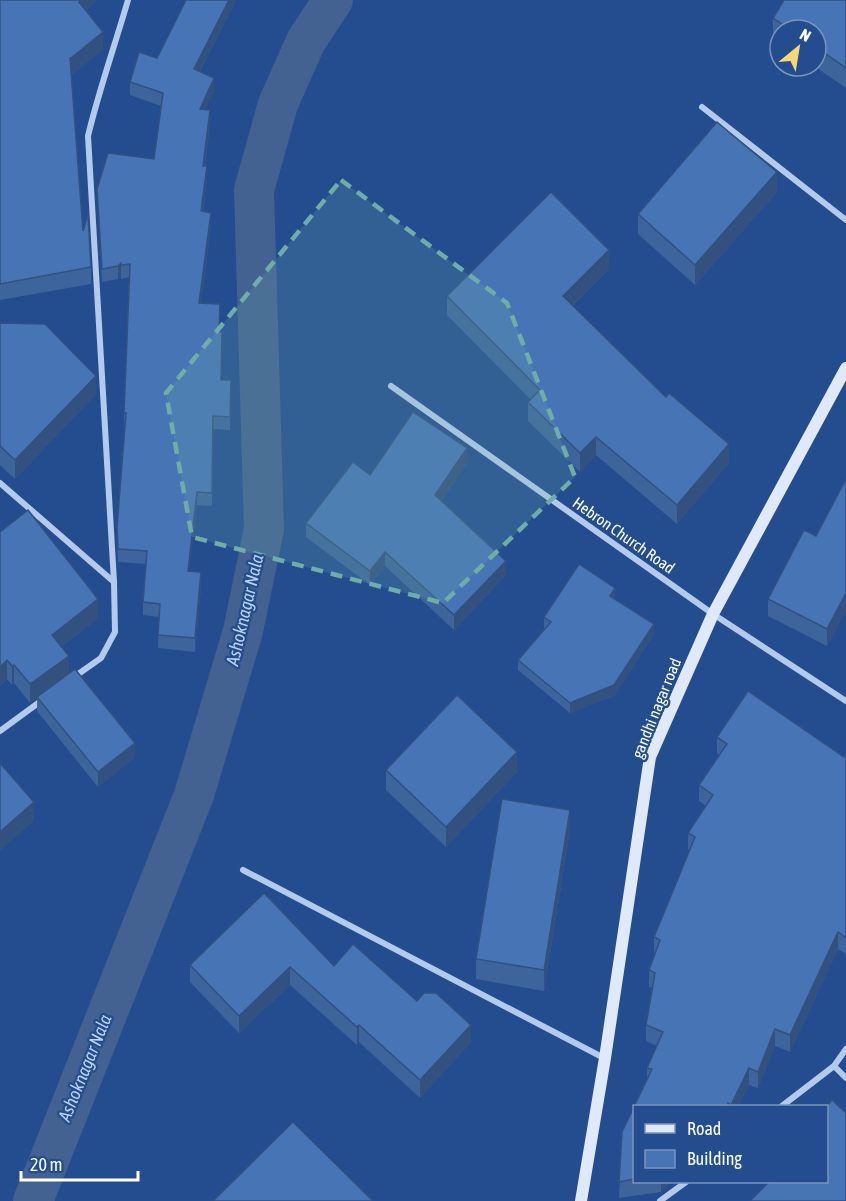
<svg xmlns="http://www.w3.org/2000/svg" width="846" height="1201" font-family="'Asap Condensed',sans-serif">
<rect width="100%" height="100%" fill="#234d8f"/>
<g fill="none" stroke-linecap="round" stroke-linejoin="round">
<path stroke="#436191" stroke-width="40" d="M 33,1201 L 194,795 L 243,631 L 264,529 L 254,190 L 278,104 L 306,41 L 333,0"/>
<g stroke="#b3caec" stroke-width="6">
<path d="M 702,107 L 846,220"/>
<path d="M 391,386 L 713,614 L 846,701"/>
<path d="M 0,483 L 114,582"/>
<path d="M 74,677 L 101,658 L 115,632 L 114,582 L 88,136 C 99,90 115,45 128,0"/>
<path d="M 0,731 L 41,701"/>
<path d="M 243,870 L 604,1058"/>
<path d="M 834,1066 L 846,1078"/>
<path d="M 782,1106 L 834,1066 L 846,1049"/>
<path d="M 660,1201 L 686,1182"/>
</g>
<path stroke="#dfe9f9" stroke-width="12" d="M 581,1201 L 605,1058 L 650,757 L 713,614 L 846,368"/>
</g>
<g fill="#3d649b">
<path d="M 0,0 L 86,11 L 103,49 L 71,75 L 83,231 L 91,267 L 91,284 L 0,300 Z"/>
<path d="M 236,0 L 200,71 L 214,91 L 205,109 L 210,123 L 205,166 L 207,179 L 203,212 L 211,226 L 201,303 L 220,318 L 219,332 L 221,380 L 231,380 L 230,430 L 213,429 L 212,506 L 197,505 L 189,571 L 201,585 L 195,652 L 158,648 L 159,617 L 143,615 L 143,602 L 146,564 L 118,562 L 117,527 L 125,426 L 124,426 L 124,413 L 129,277 L 121,279 L 121,276 L 118,279 L 102,282 L 97,189 L 154,159 L 161,106 L 130,95 L 130,82 L 157,58 Z"/>
<path d="M 846,0 L 846,88 L 814,66 L 816,66 L 816,30 L 780,30 L 780,43 L 773,38 L 773,18 Z"/>
<path d="M 777,192 L 695,285 L 638,234 L 638,214 Z"/>
<path d="M 609,269 L 573,305 L 729,463 L 677,524 L 596,455 L 580,472 L 528,421 L 528,402 L 531,400 L 447,315 L 447,296 Z"/>
<path d="M 0,323 L 96,394 L 15,479 L 0,465 Z"/>
<path d="M 467,463 L 441,501 L 506,575 L 454,630 L 385,566 L 370,585 L 306,537 L 306,523 L 370,475 Z"/>
<path d="M 846,479 L 846,610 L 827,646 L 768,616 L 768,599 L 816,536 Z"/>
<path d="M 0,532 L 98,618 L 61,647 L 69,673 L 135,757 L 98,787 L 37,711 L 37,698 L 30,703 L 14,683 L 12,685 L 7,679 L 0,686 Z"/>
<path d="M 544,617 L 654,634 L 614,696 L 570,713 L 518,670 L 518,660 L 545,628 L 544,628 Z"/>
<path d="M 748,691 L 844,757 L 846,754 L 846,954 L 838,949 L 790,1052 L 775,1046 L 758,1088 L 749,1085 L 738,1107 L 634,1107 L 634,1182 L 672,1182 L 661,1192 L 619,1198 L 622,1132 L 647,1078 L 647,1068 L 657,1046 L 646,1041 L 646,1025 L 652,988 L 649,987 L 649,970 L 655,954 L 654,953 L 654,937 L 690,850 L 688,849 L 688,833 L 706,806 L 699,801 L 699,785 L 719,755 L 717,753 L 717,737 Z"/>
<path d="M 386,770 L 517,772 L 446,847 L 386,790 Z"/>
<path d="M 570,830 L 544,991 L 476,979 L 476,959 Z"/>
<path d="M 190,965 L 334,966 L 417,1001 L 471,1042 L 420,1098 L 359,1042 L 357,1045 L 290,985 L 239,1033 L 190,982 Z"/>
</g>
<g fill="#32517e">
<path d="M 81,0 L 97,0 L 79,19 L 79,2 Z"/>
<path d="M 229,0 L 236,0 L 194,82 L 194,69 Z"/>
<path d="M 103,32 L 103,49 L 71,75 L 71,58 Z"/>
<path d="M 214,78 L 214,91 L 200,122 L 200,109 Z"/>
<path d="M 210,110 L 210,123 L 203,179 L 203,166 Z"/>
<path d="M 207,166 L 207,179 L 201,225 L 201,211 Z"/>
<path d="M 777,172 L 777,192 L 695,285 L 695,265 Z"/>
<path d="M 211,213 L 211,226 L 199,316 L 199,303 Z"/>
<path d="M 609,250 L 609,269 L 563,314 L 563,296 Z"/>
<path d="M 121,263 L 121,276 L 118,279 L 118,266 Z"/>
<path d="M 96,376 L 96,394 L 15,479 L 15,460 Z"/>
<path d="M 596,437 L 596,455 L 580,472 L 580,453 Z"/>
<path d="M 729,444 L 729,463 L 677,524 L 677,505 Z"/>
<path d="M 467,448 L 467,463 L 435,510 L 435,495 Z"/>
<path d="M 197,492 L 197,505 L 188,584 L 188,571 Z"/>
<path d="M 385,552 L 385,566 L 370,585 L 370,571 Z"/>
<path d="M 506,561 L 506,575 L 454,630 L 454,615 Z"/>
<path d="M 201,572 L 201,585 L 195,652 L 195,638 Z"/>
<path d="M 615,588 L 615,599 L 610,596 Z"/>
<path d="M 846,593 L 846,610 L 827,646 L 827,629 Z"/>
<path d="M 98,599 L 98,618 L 52,654 L 52,635 Z"/>
<path d="M 654,624 L 654,634 L 614,696 L 570,713 L 570,703 Z"/>
<path d="M 69,656 L 69,675 L 30,703 L 30,684 Z"/>
<path d="M 7,660 L 7,679 L 0,686 L 0,667 Z"/>
<path d="M 14,665 L 14,683 L 12,685 L 12,666 Z"/>
<path d="M 135,743 L 135,757 L 98,787 L 98,772 Z"/>
<path d="M 517,752 L 517,772 L 446,847 L 446,827 Z"/>
<path d="M 34,802 L 34,821 L 0,851 L 0,832 Z"/>
<path d="M 570,810 L 570,830 L 544,991 L 544,970 Z"/>
<path d="M 838,932 L 838,949 L 790,1052 L 790,1035 Z"/>
<path d="M 290,967 L 290,985 L 239,1033 L 239,1016 Z"/>
<path d="M 359,1025 L 359,1042 L 357,1045 L 357,1027 Z"/>
<path d="M 471,1025 L 471,1042 L 420,1098 L 420,1080 Z"/>
<path d="M 775,1029 L 775,1046 L 758,1088 L 758,1072 Z"/>
<path d="M 749,1068 L 749,1085 L 738,1107 L 731,1107 Z"/>
<path d="M 661,1182 L 672,1182 L 661,1192 Z"/>
</g>
<g fill="#4774b4" stroke="#32517e" stroke-width="1.5">
<path d="M 0,0 L 81,0 L 79,2 L 103,32 L 71,58 L 70,58 L 83,231 L 88,214 L 91,267 L 0,284 Z"/>
<path d="M 186,0 L 229,0 L 194,69 L 214,78 L 200,109 L 210,110 L 203,166 L 207,166 L 201,211 L 211,213 L 199,303 L 220,304 L 219,332 L 222,332 L 221,380 L 231,380 L 230,417 L 213,416 L 212,493 L 197,492 L 188,571 L 201,572 L 195,638 L 158,635 L 160,604 L 143,602 L 147,551 L 118,549 L 117,527 L 126,413 L 124,413 L 130,264 L 121,265 L 121,263 L 118,266 L 102,269 L 97,189 L 108,153 L 154,159 L 163,93 L 130,82 L 139,52 L 157,58 Z"/>
<path d="M 784,0 L 846,0 L 846,68 L 816,47 L 816,30 L 791,30 L 773,18 Z"/>
<path d="M 717,122 L 777,172 L 695,265 L 638,214 Z"/>
<path d="M 551,192 L 609,250 L 563,296 L 666,397 L 669,393 L 729,444 L 677,505 L 596,437 L 580,453 L 528,402 L 540,390 L 447,296 Z"/>
<path d="M 0,323 L 45,324 L 96,376 L 15,460 L 0,446 Z"/>
<path d="M 413,412 L 467,448 L 435,495 L 506,561 L 454,615 L 385,552 L 370,571 L 306,523 L 353,462 L 370,475 Z"/>
<path d="M 846,479 L 846,593 L 827,629 L 768,599 L 804,530 L 816,536 Z"/>
<path d="M 28,510 L 98,599 L 52,635 L 69,656 L 30,684 L 14,665 L 12,666 L 7,660 L 0,667 L 0,532 Z"/>
<path d="M 579,564 L 615,588 L 610,596 L 654,624 L 614,685 L 570,703 L 518,660 L 551,622 L 544,617 Z"/>
<path d="M 75,669 L 135,743 L 98,772 L 37,697 Z"/>
<path d="M 748,691 L 844,757 L 846,754 L 846,938 L 838,932 L 790,1035 L 775,1029 L 758,1072 L 749,1068 L 731,1105 L 728,1103 L 727,1107 L 634,1107 L 634,1179 L 619,1182 L 622,1132 L 652,1069 L 647,1068 L 663,1032 L 646,1025 L 655,973 L 649,970 L 660,940 L 654,937 L 695,837 L 688,833 L 713,795 L 699,785 L 727,744 L 717,737 Z"/>
<path d="M 457,695 L 517,752 L 446,827 L 386,770 Z"/>
<path d="M 0,763 L 34,802 L 0,832 Z"/>
<path d="M 502,799 L 570,810 L 544,970 L 476,959 Z"/>
<path d="M 264,893 L 334,966 L 353,944 L 417,1001 L 424,993 L 436,993 L 471,1025 L 420,1080 L 359,1025 L 357,1027 L 290,967 L 239,1016 L 190,965 Z"/>
<path d="M 832,1100 L 846,1113 L 846,1201 L 750,1201 L 769,1182 L 826,1182 L 826,1107 Z"/>
<path d="M 293,1122 L 373,1201 L 213,1201 Z"/>
</g>
<path fill="#6fada8" fill-opacity="0.2" stroke="#6fada8" stroke-width="4.5" stroke-dasharray="12 8" stroke-linejoin="round" d="M 341,180 L 507,303 L 575,477 L 443,603 L 192,537 L 166,393 Z"/>
<g text-anchor="middle" stroke-width="4.5" stroke-linejoin="round" paint-order="stroke">
<g font-size="16" fill="#fff" stroke="#234d8f">
<text transform="translate(624 535) rotate(35)" y="6">Hebron Church Road</text>
<text transform="translate(656 708) rotate(-68)" y="6">gandhi nagar road</text>
</g>
<g font-size="18" font-style="italic" fill="#bfd4f3" stroke="#234d8f">
<text transform="translate(245 610) rotate(-77)" y="6">Ashoknagar Nala</text>
<text transform="translate(85 1068) rotate(-68)" y="6">Ashoknagar Nala</text>
</g>
</g>
<rect x="633" y="1105" width="195" height="78" fill="#234d8f" stroke="#7b94bc" stroke-width="1.5"/>
<rect x="645" y="1124" width="30" height="9" fill="#dfe9f9" stroke="#7b94bc" stroke-width="1.5"/>
<text x="687" y="1135" font-size="18" fill="#ffffff">Road</text>
<rect x="645" y="1150" width="30" height="18" fill="#4774b4" stroke="#7b94bc" stroke-width="1.5"/>
<text x="687" y="1165" font-size="18" fill="#ffffff">Building</text>
<g transform="translate(798 48) rotate(30)"><circle r="28" fill="#234d8f" stroke="#7b94bc" stroke-width="1.5"/>
<path d="M0-4.5L10 22L0 15L-10 22Z" fill="#f7d876"/>
<text y="-9" font-size="16" font-weight="bold" text-anchor="middle" fill="#ffffff">N</text>
</g>
<path d="M21 1171v9h117v-9" fill="none" stroke="#ffffff" stroke-width="3"/>
<text x="30" y="1171" font-size="18" fill="#ffffff" stroke="#234d8f" stroke-width="4.5" paint-order="stroke">20 m</text>
</svg>
